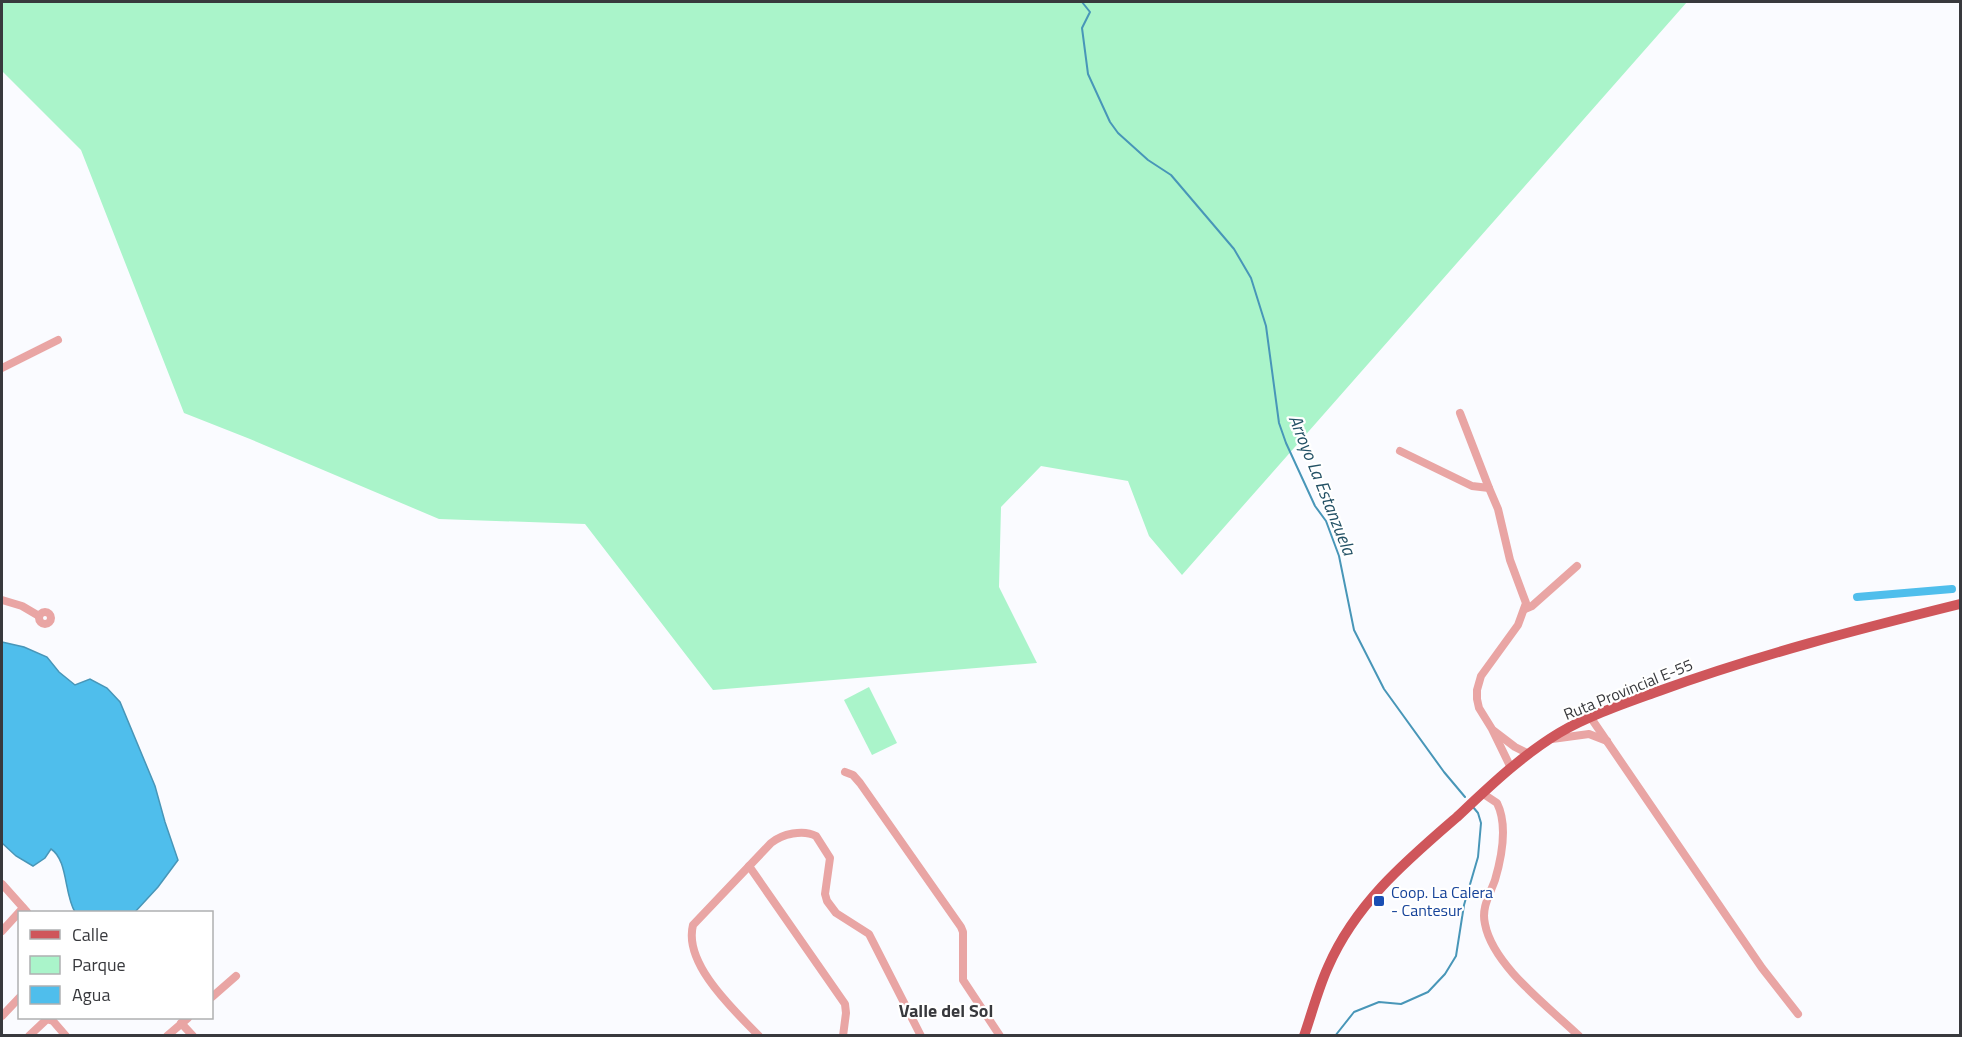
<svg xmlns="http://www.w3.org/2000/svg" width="1962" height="1037" font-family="'Titillium Web',sans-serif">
<rect width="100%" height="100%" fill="#fafbff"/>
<g fill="#aaf4ca">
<path d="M 2,2 L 1687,2 L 1182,575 L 1149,536 L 1128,481 L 1041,466 L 1001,507 L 999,587 L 1037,663 L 713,690 L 585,524 L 439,519 L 250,439 L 184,413 L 81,150 L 2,71 Z"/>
<path d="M 869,687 L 897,743 L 872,755 L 844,700 Z"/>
</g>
<path fill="#4fbeec" stroke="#4896b8" stroke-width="1.5" d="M 2,642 L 24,647 L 47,657 L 59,672 L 75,685 L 90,679 L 107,688 L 120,702 L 155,786 L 165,822 L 178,860 L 158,887 L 135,912 L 75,912 C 64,894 68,860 51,849 L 45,858 L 33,866 L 16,856 L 2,843 Z"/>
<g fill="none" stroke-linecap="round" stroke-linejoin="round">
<g stroke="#4896b8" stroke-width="2">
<path d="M 1082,2 L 1090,12 L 1082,28 L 1088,74 L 1110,122 L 1118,133 L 1148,160 L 1171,175 L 1234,249 L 1251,278 L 1266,326 L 1279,423 L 1286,443 L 1315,506 L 1326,521 L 1339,556 L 1354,630 L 1384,689 L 1444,772 L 1465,797"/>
<path d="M 1335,1036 L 1354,1012 L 1379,1002 L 1401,1004 L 1428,992 L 1445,974 L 1456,956 L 1464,905 L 1478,857 L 1481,823 L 1478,813 L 1473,807"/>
</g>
<path stroke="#4fbeec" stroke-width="8" d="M 1857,597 L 1952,589"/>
<g stroke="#e9a5a4" stroke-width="8">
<path d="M 2,368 L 58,340"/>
<path d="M 1460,413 L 1489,488"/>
<path d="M 1400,451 L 1472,486 L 1489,488 L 1498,509 L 1510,560 L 1526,603 L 1518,625 L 1481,676 L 1477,690 L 1477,699 L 1479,708 L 1492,729 L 1511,768"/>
<path d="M 2,600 L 22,606 L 39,616"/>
<path d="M 1525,609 L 1532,606 L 1577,566"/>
<circle cx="45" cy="618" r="6"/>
<path d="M 1591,718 L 1762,968 L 1798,1014"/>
<path d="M 1494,731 L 1515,747 L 1529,754"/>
<path d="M 1552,739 L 1589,734 L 1607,741"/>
<path d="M 845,772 L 853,775 L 860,783 L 961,927 L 963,932 L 963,980 L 1000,1036"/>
<path d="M 1482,793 L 1497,803 C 1508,825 1502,856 1495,880 C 1490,894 1481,908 1485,924 C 1493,966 1549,1007 1579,1036"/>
<path d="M 749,866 L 845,1004 L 846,1013 L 843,1036"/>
<path d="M 2,884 L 27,912"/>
<path d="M 2,931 L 23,908"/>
<path d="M 212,997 L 236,976"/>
<path d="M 2,1016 L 20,997"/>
<path d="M 181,1023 L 193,1036"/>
<path d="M 29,1036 L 47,1019 L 53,1021 L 66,1036"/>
<path d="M 167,1036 L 188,1018"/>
<path d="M 759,1036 C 735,1011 683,964 693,925 L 771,843 C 782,834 803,829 816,836 L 830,858 L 825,894 L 827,901 L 836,913 L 869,934 L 921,1036"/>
</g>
<path stroke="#cf565b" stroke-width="10" d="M 1304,1036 C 1312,1013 1318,989 1328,967 C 1356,903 1406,861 1457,817 C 1489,787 1521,756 1559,733 C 1590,715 1626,703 1659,691 C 1758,655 1859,629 1960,604"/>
</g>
<rect fill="#1a4fb4" stroke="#fff" stroke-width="2" x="1373" y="895" width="12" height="12" rx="3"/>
<g text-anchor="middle" stroke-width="4.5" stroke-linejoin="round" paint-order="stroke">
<g font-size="16" fill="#38393d" stroke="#fff">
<text transform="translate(1628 689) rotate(-22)" y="6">Ruta Provincial E-55</text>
</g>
<g font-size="16" fill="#164399" stroke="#fff" text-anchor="start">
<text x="1391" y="898">Coop. La Calera<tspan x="1391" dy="18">- Cantesur</tspan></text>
</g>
<g font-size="18" font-style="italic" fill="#235165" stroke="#fff">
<text transform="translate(1322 485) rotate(68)" y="6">Arroyo La Estanzuela</text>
</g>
<g font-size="18" font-weight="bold" fill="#38393d" stroke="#fff">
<text x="946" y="1017">Valle del Sol</text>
</g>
</g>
<rect width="1962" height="1037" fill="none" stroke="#38393d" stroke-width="6"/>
<rect x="18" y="911" width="195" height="108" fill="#ffffff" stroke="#afb0b1" stroke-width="1.5"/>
<rect x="30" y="930" width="30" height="9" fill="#cf565b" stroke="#afb0b1" stroke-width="1.5"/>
<text x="72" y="941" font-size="18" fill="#38393d">Calle</text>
<rect x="30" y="956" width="30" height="18" fill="#aaf4ca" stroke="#afb0b1" stroke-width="1.5"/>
<text x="72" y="971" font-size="18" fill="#38393d">Parque</text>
<rect x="30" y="986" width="30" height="18" fill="#4fbeec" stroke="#afb0b1" stroke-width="1.5"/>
<text x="72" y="1001" font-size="18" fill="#38393d">Agua</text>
</svg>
